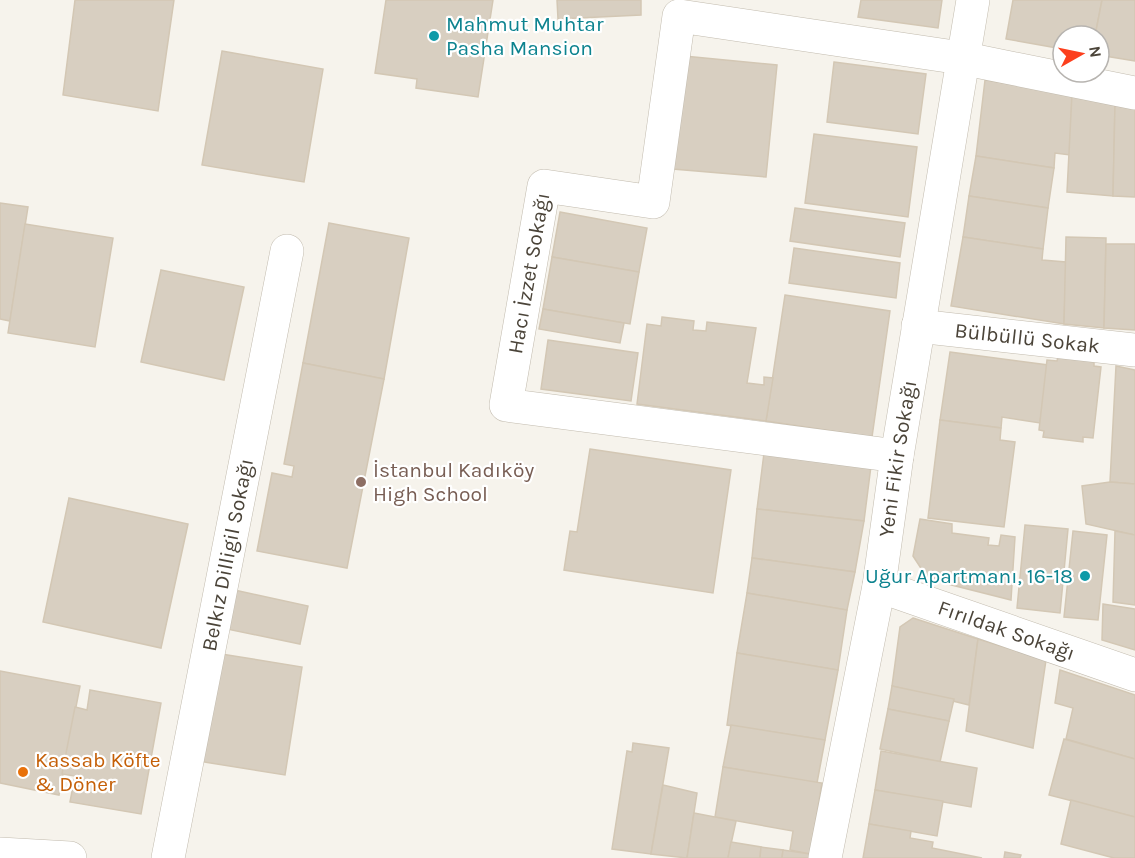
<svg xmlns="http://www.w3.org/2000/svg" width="1135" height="858" font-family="Karla,sans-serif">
<rect width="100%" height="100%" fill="#f6f3ec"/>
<g fill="#d8cfc1" stroke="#d3c7b4" stroke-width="1.5">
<path d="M 75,0 L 174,0 L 158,111 L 63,95 Z"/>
<path d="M 386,0 L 493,0 L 478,97 L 416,88 L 417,79 L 375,73 Z"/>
<path d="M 557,0 L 641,0 L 641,15 L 558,19 Z"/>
<path d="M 861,0 L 942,0 L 938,28 L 858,17 Z"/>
<path d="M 1013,0 L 1102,0 L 1095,36 L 1063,36 L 1063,49 L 1006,39 Z"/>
<path d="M 1102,0 L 1135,0 L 1135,61 L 1099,55 L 1099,36 L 1095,36 Z"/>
<path d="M 222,51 L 323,69 L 304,182 L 202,165 Z"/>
<path d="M 684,56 L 777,65 L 766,177 L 673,169 Z"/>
<path d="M 834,62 L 926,74 L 918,134 L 827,122 Z"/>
<path d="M 985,80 L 1072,94 L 1070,155 L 1055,153 L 1054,168 L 976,156 Z"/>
<path d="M 1072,94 L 1115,104 L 1113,196 L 1067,192 Z"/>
<path d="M 1115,104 L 1135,109 L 1135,197 L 1113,196 Z"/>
<path d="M 814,134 L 917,147 L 908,217 L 805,203 Z"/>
<path d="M 976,156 L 1054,168 L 1048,208 L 969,196 Z"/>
<path d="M 969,196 L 1048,208 L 1043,249 L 963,237 Z"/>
<path d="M 0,203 L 28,207 L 10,321 L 0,319 Z"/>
<path d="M 795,208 L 905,223 L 900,257 L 790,241 Z"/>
<path d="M 560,212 L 647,228 L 639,272 L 552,257 Z"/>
<path d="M 329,223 L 409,238 L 384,379 L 303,363 Z"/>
<path d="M 25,224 L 113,238 L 95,347 L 8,333 Z"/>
<path d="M 963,237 L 1043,249 L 1042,260 L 1066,262 L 1064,324 L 951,306 Z"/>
<path d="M 1066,237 L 1106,238 L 1104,328 L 1064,324 Z"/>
<path d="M 1106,244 L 1135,244 L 1135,330 L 1104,328 Z"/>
<path d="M 794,248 L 900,263 L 896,298 L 789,283 Z"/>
<path d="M 552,257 L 639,272 L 630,324 L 543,309 Z"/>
<path d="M 161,270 L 244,287 L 224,380 L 141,362 Z"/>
<path d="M 785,295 L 890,311 L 872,437 L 766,421 Z"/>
<path d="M 543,309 L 624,323 L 620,343 L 539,329 Z"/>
<path d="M 662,317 L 694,321 L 693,330 L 706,331 L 707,322 L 756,328 L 747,383 L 764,385 L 764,377 L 773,378 L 766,421 L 637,404 L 647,324 L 661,326 Z"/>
<path d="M 548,340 L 638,353 L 631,401 L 541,389 Z"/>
<path d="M 950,352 L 1048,365 L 1040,423 L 1002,417 L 1001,428 L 940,420 Z"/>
<path d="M 1058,357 L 1094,361 L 1094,366 L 1101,367 L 1093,438 L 1083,437 L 1083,442 L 1043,437 L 1044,431 L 1039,430 L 1047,360 L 1057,361 Z"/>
<path d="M 303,363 L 384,379 L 347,568 L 257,551 L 272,473 L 292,477 L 294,466 L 284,464 Z"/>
<path d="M 1116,366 L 1135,370 L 1135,484 L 1110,482 Z"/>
<path d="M 940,420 L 1001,428 L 1000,440 L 1015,442 L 1004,527 L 928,518 Z"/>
<path d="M 590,449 L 731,470 L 713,593 L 564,570 L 570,531 L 577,532 Z"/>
<path d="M 764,453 L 871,466 L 864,521 L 757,509 Z"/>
<path d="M 1110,482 L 1135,484 L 1135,535 L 1086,524 L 1082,486 Z"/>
<path d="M 69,498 L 188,524 L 161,648 L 43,622 Z"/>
<path d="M 757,509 L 864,521 L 855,572 L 752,558 Z"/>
<path d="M 920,519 L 952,524 L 952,533 L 989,538 L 988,545 L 999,546 L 1001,535 L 1015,537 L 1011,600 L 928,579 L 913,556 Z"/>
<path d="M 1025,525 L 1068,529 L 1060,613 L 1017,608 Z"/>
<path d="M 1073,531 L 1107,535 L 1098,620 L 1064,617 Z"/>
<path d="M 1115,531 L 1135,535 L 1135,605 L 1113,602 Z"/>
<path d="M 752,558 L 855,572 L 847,610 L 747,593 Z"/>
<path d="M 230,589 L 308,606 L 300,644 L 222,628 Z"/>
<path d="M 747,593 L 847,610 L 838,670 L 737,653 Z"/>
<path d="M 1103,604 L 1135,609 L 1135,650 L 1102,640 Z"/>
<path d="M 913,618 L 978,639 L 969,705 L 892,686 L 900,627 Z"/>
<path d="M 978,639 L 1046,660 L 1033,748 L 966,731 Z"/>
<path d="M 215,653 L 302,667 L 285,775 L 198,761 Z"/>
<path d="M 737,653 L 838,670 L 825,740 L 727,725 Z"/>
<path d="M 1060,670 L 1135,695 L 1135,759 L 1066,739 L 1073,708 L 1055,703 Z"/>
<path d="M 0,671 L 80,686 L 59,795 L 0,783 Z"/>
<path d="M 892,686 L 954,699 L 949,721 L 888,709 Z"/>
<path d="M 90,690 L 161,703 L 141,814 L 70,802 L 75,776 L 62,774 L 75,707 L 87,710 Z"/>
<path d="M 888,709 L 949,721 L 940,762 L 880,749 Z"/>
<path d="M 731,725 L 825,740 L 817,783 L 723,767 Z"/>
<path d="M 1064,739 L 1135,759 L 1135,817 L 1049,795 Z"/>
<path d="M 633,743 L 669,748 L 651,854 L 612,849 L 627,751 L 632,752 Z"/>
<path d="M 881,751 L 977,768 L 971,807 L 875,790 Z"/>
<path d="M 723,767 L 822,783 L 810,854 L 790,850 L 793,831 L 715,817 Z"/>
<path d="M 663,785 L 697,793 L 687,858 L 651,854 Z"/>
<path d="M 875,790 L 943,801 L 937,836 L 869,824 Z"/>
<path d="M 1071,800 L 1135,817 L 1135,858 L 1114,858 L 1061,844 Z"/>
<path d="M 694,813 L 736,821 L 728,858 L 687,858 Z"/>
<path d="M 869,824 L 911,831 L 910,838 L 933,842 L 932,848 L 982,858 L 863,858 Z"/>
<path d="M 731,842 L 761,847 L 760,858 L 728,858 Z"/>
<path d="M 761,847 L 783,850 L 782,858 L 760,858 Z"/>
<path d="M 783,850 L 810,854 L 809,858 L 782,858 Z"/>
<path d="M 1005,852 L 1021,855 L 1020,858 L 1004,858 Z"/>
</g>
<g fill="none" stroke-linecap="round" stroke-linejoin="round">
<g stroke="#c2bbae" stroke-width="34">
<g id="minor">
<path id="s1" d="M 918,326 L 1135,350"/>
<path id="s2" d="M 897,456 L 506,405 L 544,186 L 653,202 L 679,16 L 961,58 L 1135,93"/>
<path id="s3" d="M 879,586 L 1135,675"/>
<path d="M 0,854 L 70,858"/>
<path id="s4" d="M 168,858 L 287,251"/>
<path id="s5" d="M 825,858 L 879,586 L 897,456 L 973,0"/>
</g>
</g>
<use href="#minor" stroke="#fff" stroke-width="33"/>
</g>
<g fill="#0f9aa8" stroke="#fff" stroke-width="2">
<circle cx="434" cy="36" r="6"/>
<circle cx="1085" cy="576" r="6"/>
</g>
<circle fill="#8d6e63" stroke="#fff" stroke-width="2" cx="361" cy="482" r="6"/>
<circle fill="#e8710a" stroke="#fff" stroke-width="2" cx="23" cy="772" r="6"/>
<g text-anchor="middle" stroke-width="4.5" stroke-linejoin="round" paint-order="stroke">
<g font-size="21" fill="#0d838f" stroke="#fff" text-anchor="start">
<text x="446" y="31">Mahmut Muhtar<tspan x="446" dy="24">Pasha Mansion</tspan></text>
<text x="1073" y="583" text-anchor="end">Uğur Apartmanı, 16-18</text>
</g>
<g font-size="21" fill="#4b4439" stroke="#fff">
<text dy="7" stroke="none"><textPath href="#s2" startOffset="528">Hacı İzzet Sokağı</textPath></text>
<text dy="7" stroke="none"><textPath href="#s1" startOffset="110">Bülbüllü Sokak</textPath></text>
<text dy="7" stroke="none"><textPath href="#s5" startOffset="406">Yeni Fikir Sokağı</textPath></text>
<text dy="7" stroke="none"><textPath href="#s4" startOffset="309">Belkız Dilligil Sokağı</textPath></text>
<text dy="7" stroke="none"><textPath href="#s3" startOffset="135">Fırıldak Sokağı</textPath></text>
</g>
<g font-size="21" fill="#785e54" stroke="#fff" text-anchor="start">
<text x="373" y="477">İstanbul Kadıköy<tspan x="373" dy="24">High School</tspan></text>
</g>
<g font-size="21" fill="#c56008" stroke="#fff" text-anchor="start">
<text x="35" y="767">Kassab Köfte<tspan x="35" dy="24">&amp; Döner</tspan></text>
</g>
</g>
<g transform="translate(1081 54) rotate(81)"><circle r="28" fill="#ffffff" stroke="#b7b4b0" stroke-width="1.5"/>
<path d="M0-4.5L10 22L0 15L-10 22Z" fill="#fc3f1d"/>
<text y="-9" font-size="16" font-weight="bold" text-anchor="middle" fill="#4b4439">N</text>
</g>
</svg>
